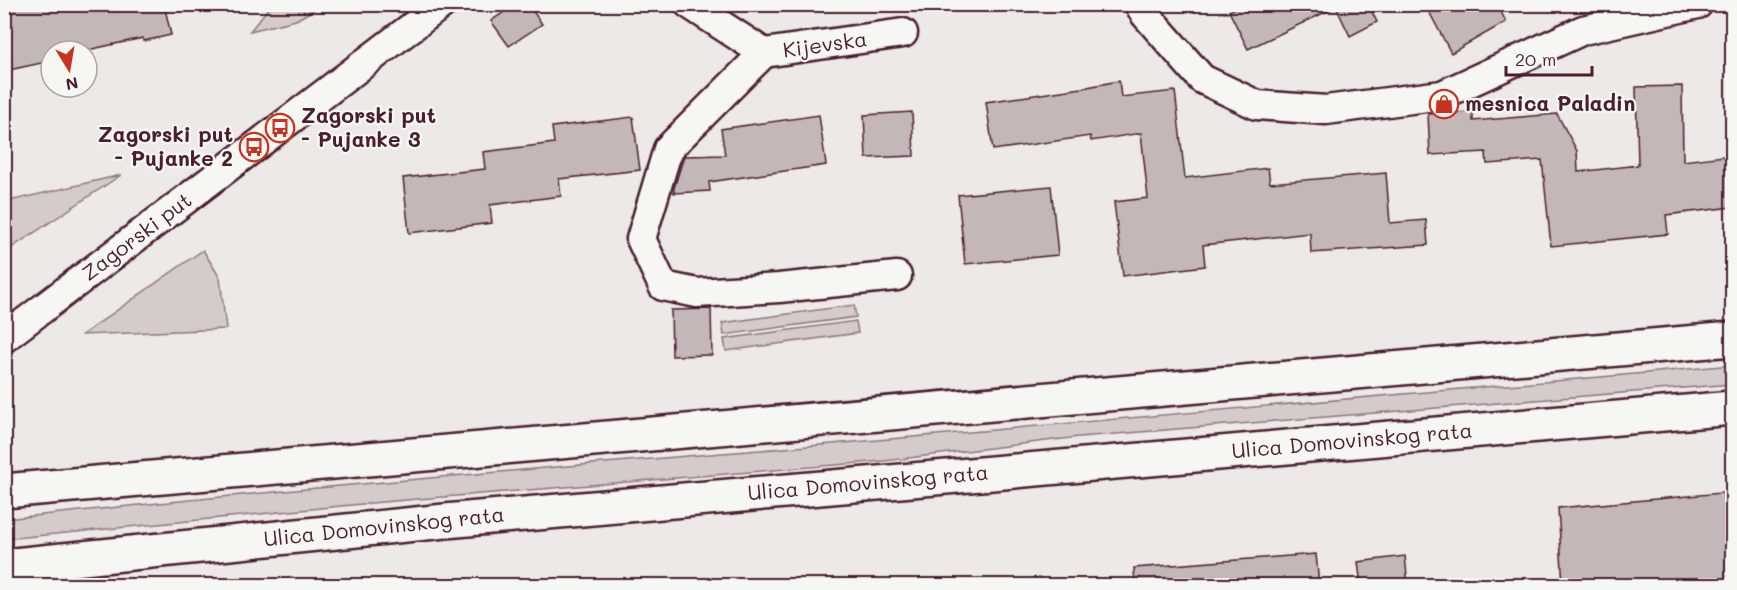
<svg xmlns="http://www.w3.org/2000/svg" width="1737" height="590" font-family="Mali,sans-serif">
<rect width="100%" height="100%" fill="#ece9e6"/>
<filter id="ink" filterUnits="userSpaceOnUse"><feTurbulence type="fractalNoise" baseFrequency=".0167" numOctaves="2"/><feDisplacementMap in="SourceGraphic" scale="12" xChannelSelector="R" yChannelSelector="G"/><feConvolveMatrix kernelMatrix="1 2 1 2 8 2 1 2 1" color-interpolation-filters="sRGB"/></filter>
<g filter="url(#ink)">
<g fill="#d4cbca" stroke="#8f757a" stroke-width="1.5">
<path d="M 271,5 L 271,4 L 322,5 L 296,20 L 250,31 Z"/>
<path d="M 121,175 L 5,252 L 5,202 Z"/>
<path d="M 203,250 L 220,278 L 226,329 L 82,335 Z"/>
<path d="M 854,305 L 856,317 L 724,335 L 722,323 Z"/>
<path d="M 856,321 L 858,333 L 726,351 L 724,339 Z"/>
<path d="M 1732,365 L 1732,384 L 1079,437 L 884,461 L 382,502 L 5,539 L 5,519 C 288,488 572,466 855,442 C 1148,418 1440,392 1732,365 Z"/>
</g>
<g fill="#c4b7b7" stroke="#4a1f2b" stroke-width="1.5">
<path d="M 4,4 L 164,4 L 171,35 L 144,41 L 143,38 L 83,51 L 51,51 L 51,61 L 4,71 Z"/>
<path d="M 516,4 L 528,4 L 542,24 L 509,46 L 491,21 Z"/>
<path d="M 1243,4 L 1368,4 L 1377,22 L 1350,36 L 1336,7 L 1248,49 L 1229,11 Z"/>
<path d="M 1425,4 L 1497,4 L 1506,22 L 1451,53 Z"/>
<path d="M 1119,81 L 1121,97 L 1175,91 L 1185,178 L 1268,168 L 1270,183 L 1386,173 L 1390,223 L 1426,220 L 1428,245 L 1311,253 L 1310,233 L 1203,245 L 1205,266 L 1123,276 L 1114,202 L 1148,198 L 1141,133 L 1091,141 L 1090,136 L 993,150 L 986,102 L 1082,88 Z"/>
<path d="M 1682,86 L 1683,161 L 1732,155 L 1732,207 L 1666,215 L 1668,234 L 1551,246 L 1542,160 L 1487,164 L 1486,152 L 1430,155 L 1428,114 L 1473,112 L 1473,121 L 1557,114 L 1577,151 L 1578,172 L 1638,165 L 1636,87 Z"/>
<path d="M 912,112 L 914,156 L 866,158 L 864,115 Z"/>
<path d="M 819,115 L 826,165 L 709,182 L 710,191 L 674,193 L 674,188 L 684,156 L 725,155 L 721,129 Z"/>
<path d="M 633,117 L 640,170 L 559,179 L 561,196 L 490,205 L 492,223 L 409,233 L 403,178 L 485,169 L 483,152 L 554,143 L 552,127 Z"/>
<path d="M 1051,186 L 1058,255 L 965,264 L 958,195 Z"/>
<path d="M 711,309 L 712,355 L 672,356 L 671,310 Z"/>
<path d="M 1732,492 L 1732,585 L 1563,585 L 1558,508 Z"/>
<path d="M 1316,554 L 1319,585 L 1135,585 L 1134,568 Z"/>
<path d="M 1405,556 L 1408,585 L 1361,585 L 1358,562 Z"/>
</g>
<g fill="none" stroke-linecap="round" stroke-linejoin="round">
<g stroke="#4a1f2b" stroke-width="33">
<g id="street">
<path d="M 689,4 L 764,53 L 903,33"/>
<path d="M 1139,4 L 1145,14 L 1202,79 L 1257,105 L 1326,110 L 1442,95 L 1583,30 L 1698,4"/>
<path d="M 764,53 L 668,149 L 641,239 L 663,286 L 697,293 L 779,288 L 897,276"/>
<path d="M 4,338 L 442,4"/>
</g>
</g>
<g stroke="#4a1f2b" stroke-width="38">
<g id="secondary">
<path d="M 4,491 L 1732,339"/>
<path d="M 4,566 L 445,521 L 1732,408"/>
</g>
</g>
<use href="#street" stroke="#f6f6f2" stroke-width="28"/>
<use href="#secondary" stroke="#f6f6f2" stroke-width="33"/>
</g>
</g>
<defs>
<g id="shop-ring" transform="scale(1.5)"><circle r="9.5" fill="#f6f6f2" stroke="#c8321e" stroke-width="1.5"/><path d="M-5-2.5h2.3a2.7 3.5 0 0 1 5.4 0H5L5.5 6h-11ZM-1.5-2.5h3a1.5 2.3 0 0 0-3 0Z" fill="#c8321e"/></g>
<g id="bus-ring" transform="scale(1.5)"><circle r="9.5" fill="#f6f6f2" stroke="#c8321e" stroke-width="1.5"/><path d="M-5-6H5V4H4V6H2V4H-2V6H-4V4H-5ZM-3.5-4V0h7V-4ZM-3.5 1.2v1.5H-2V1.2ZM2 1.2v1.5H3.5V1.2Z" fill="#c8321e"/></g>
</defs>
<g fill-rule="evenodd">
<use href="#shop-ring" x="1444" y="104"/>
<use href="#bus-ring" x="280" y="128"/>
<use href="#bus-ring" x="254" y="147"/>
</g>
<g text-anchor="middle" stroke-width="4.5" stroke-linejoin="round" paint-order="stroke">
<g font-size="21" fill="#4a1f2b" stroke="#f6f6f2">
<text transform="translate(825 45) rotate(-8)" y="7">Kijevska</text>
<text transform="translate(137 237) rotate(-37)" y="7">Zagorski put</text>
<text transform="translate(1352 441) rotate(-5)" y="7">Ulica Domovinskog rata</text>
<text transform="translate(868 483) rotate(-5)" y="7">Ulica Domovinskog rata</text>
<text transform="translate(384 527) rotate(-6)" y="7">Ulica Domovinskog rata</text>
</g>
<g font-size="21" font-weight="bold" fill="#4a1f2b" stroke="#f6f6f2" text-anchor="start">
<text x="1465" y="111">mesnica Paladin</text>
<text x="301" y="123">Zagorski put<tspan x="301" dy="24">- Pujanke 3</tspan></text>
<text x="233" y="142" text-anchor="end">Zagorski put<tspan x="233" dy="24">- Pujanke 2</tspan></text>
</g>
</g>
<rect width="1737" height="590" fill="none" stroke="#f6f6f2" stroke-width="24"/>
<rect x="12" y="12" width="1713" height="566" fill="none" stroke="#4a1f2b" stroke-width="2" filter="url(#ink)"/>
<g transform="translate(69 69) rotate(169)"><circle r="28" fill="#f6f6f2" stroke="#b1a0a2" stroke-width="1.5"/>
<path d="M0-4.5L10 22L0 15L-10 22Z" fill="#c8321e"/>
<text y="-9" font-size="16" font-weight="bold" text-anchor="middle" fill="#4a1f2b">N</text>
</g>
<path d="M1506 66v9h86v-9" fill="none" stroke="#4a1f2b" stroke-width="3"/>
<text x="1515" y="66" font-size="18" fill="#4a1f2b" stroke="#f6f6f2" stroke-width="4.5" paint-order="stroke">20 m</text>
</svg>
